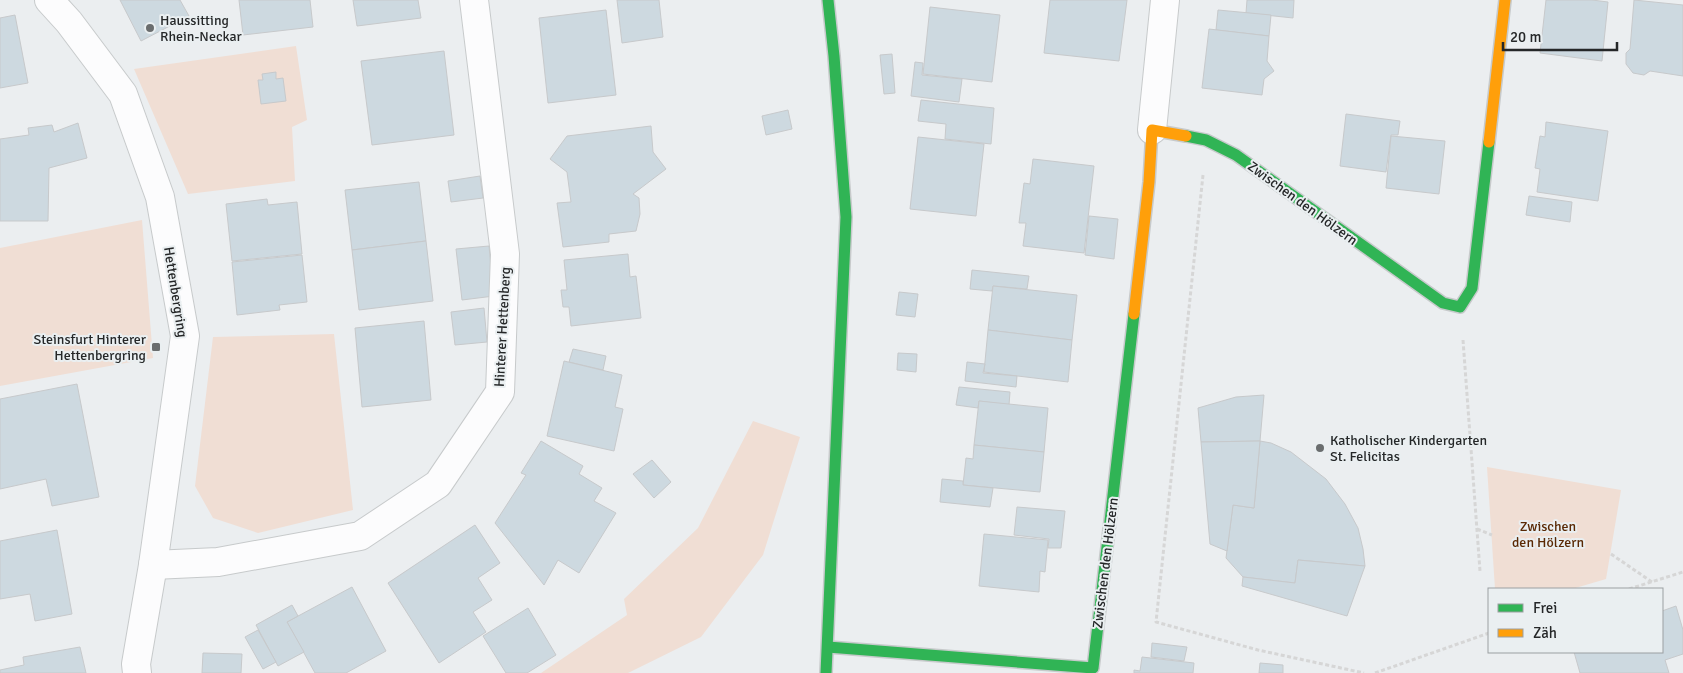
<svg xmlns="http://www.w3.org/2000/svg" width="1683" height="673" font-family="Signika,sans-serif">
<rect width="100%" height="100%" fill="#ebeef0"/>
<g fill="#f0ded4">
<path d="M 296,46 L 307,120 L 292,127 L 295,181 L 188,194 L 134,69 Z"/>
<path d="M 142,220 L 153,358 L 0,386 L 0,248 Z"/>
<path d="M 334,334 L 353,510 L 258,533 L 213,518 L 195,486 L 213,337 Z"/>
<path d="M 753,421 L 800,437 L 763,555 L 701,637 L 628,673 L 541,673 L 627,615 L 624,599 L 698,528 Z"/>
<path d="M 1487,467 L 1621,490 L 1606,579 L 1572,589 L 1495,589 Z"/>
</g>
<g fill="#cdd9e0" stroke="#c7c9cb">
<path d="M 120,0 L 180,0 L 189,16 L 141,41 Z"/>
<path d="M 239,0 L 310,0 L 313,27 L 243,35 Z"/>
<path d="M 353,0 L 418,0 L 421,18 L 357,26 Z"/>
<path d="M 617,0 L 659,0 L 663,37 L 622,43 Z"/>
<path d="M 1050,0 L 1127,0 L 1119,61 L 1044,53 Z"/>
<path d="M 1247,0 L 1294,0 L 1293,18 L 1246,13 Z"/>
<path d="M 1546,0 L 1592,0 L 1608,2 L 1602,61 L 1540,53 Z"/>
<path d="M 1634,0 L 1683,5 L 1683,76 L 1650,71 L 1644,75 L 1633,73 L 1626,64 L 1626,53 L 1630,49 Z"/>
<path d="M 930,7 L 1000,15 L 992,82 L 923,74 Z"/>
<path d="M 606,10 L 616,95 L 548,103 L 539,18 Z"/>
<path d="M 1218,10 L 1271,15 L 1269,36 L 1216,30 Z"/>
<path d="M 15,15 L 28,83 L 0,88 L 0,18 Z"/>
<path d="M 1209,29 L 1269,36 L 1267,61 L 1274,71 L 1264,79 L 1262,95 L 1202,88 Z"/>
<path d="M 444,51 L 454,135 L 372,145 L 361,61 Z"/>
<path d="M 892,54 L 895,93 L 884,94 L 880,55 Z"/>
<path d="M 915,62 L 923,63 L 922,75 L 962,79 L 959,102 L 911,96 Z"/>
<path d="M 276,72 L 276,79 L 283,78 L 286,101 L 261,104 L 258,80 L 263,80 L 262,74 Z"/>
<path d="M 921,100 L 994,108 L 991,144 L 945,139 L 946,124 L 918,121 Z"/>
<path d="M 788,110 L 792,129 L 766,135 L 762,116 Z"/>
<path d="M 1346,114 L 1400,121 L 1398,135 L 1391,135 L 1386,172 L 1340,166 Z"/>
<path d="M 1546,122 L 1608,131 L 1598,201 L 1537,192 L 1540,169 L 1535,168 L 1540,136 L 1545,137 Z"/>
<path d="M 78,123 L 87,158 L 49,168 L 48,221 L 0,221 L 0,139 L 29,135 L 28,128 L 52,125 L 54,132 Z"/>
<path d="M 651,126 L 653,152 L 666,169 L 633,194 L 639,198 L 640,214 L 636,231 L 609,234 L 609,242 L 563,247 L 557,203 L 571,202 L 567,172 L 550,159 L 567,136 Z"/>
<path d="M 1391,136 L 1445,141 L 1439,194 L 1386,188 Z"/>
<path d="M 918,137 L 984,144 L 976,216 L 910,209 Z"/>
<path d="M 1033,159 L 1094,166 L 1084,253 L 1023,246 L 1026,223 L 1019,223 L 1024,183 L 1030,184 Z"/>
<path d="M 480,176 L 483,198 L 451,202 L 448,181 Z"/>
<path d="M 419,182 L 426,241 L 352,250 L 345,190 Z"/>
<path d="M 1529,196 L 1572,202 L 1570,222 L 1526,215 Z"/>
<path d="M 267,199 L 268,205 L 297,202 L 302,254 L 232,261 L 226,204 Z"/>
<path d="M 1089,216 L 1118,219 L 1114,259 L 1085,255 Z"/>
<path d="M 426,241 L 433,301 L 359,310 L 352,250 Z"/>
<path d="M 489,246 L 494,296 L 462,300 L 456,249 Z"/>
<path d="M 628,254 L 630,277 L 636,276 L 641,318 L 571,326 L 569,307 L 563,307 L 561,290 L 567,290 L 564,260 Z"/>
<path d="M 302,255 L 307,302 L 279,305 L 280,310 L 237,315 L 232,262 Z"/>
<path d="M 972,270 L 1029,276 L 1027,289 L 993,286 L 992,291 L 970,289 Z"/>
<path d="M 993,286 L 1077,295 L 1072,340 L 988,330 Z"/>
<path d="M 899,292 L 918,294 L 915,317 L 896,315 Z"/>
<path d="M 484,308 L 487,342 L 455,345 L 451,312 Z"/>
<path d="M 424,321 L 431,400 L 362,407 L 355,328 Z"/>
<path d="M 988,330 L 1072,340 L 1068,382 L 984,372 Z"/>
<path d="M 573,349 L 606,356 L 603,370 L 569,362 Z"/>
<path d="M 898,353 L 917,354 L 916,372 L 897,370 Z"/>
<path d="M 564,361 L 622,375 L 615,407 L 623,409 L 614,451 L 547,436 Z"/>
<path d="M 967,362 L 985,364 L 983,373 L 1017,376 L 1016,387 L 965,381 Z"/>
<path d="M 77,384 L 99,497 L 52,506 L 46,479 L 0,489 L 0,399 Z"/>
<path d="M 959,387 L 1010,392 L 1009,405 L 979,401 L 978,408 L 956,405 Z"/>
<path d="M 1264,395 L 1260,441 L 1201,442 L 1198,408 L 1236,397 Z"/>
<path d="M 979,401 L 1048,408 L 1044,452 L 974,445 Z"/>
<path d="M 541,441 L 583,466 L 579,474 L 602,488 L 594,501 L 616,513 L 579,573 L 558,560 L 544,585 L 495,523 L 526,475 L 521,473 Z"/>
<path d="M 1260,441 L 1271,443 L 1291,452 L 1326,479 L 1345,504 L 1358,528 L 1363,549 L 1365,566 L 1298,560 L 1295,583 L 1243,577 L 1226,558 L 1233,505 L 1254,508 Z"/>
<path d="M 1260,441 L 1254,508 L 1233,505 L 1227,551 L 1210,544 L 1201,442 Z"/>
<path d="M 974,445 L 1044,452 L 1040,492 L 963,485 L 966,458 L 973,459 Z"/>
<path d="M 652,460 L 671,482 L 654,498 L 633,474 Z"/>
<path d="M 942,479 L 963,481 L 963,485 L 993,488 L 990,507 L 940,502 Z"/>
<path d="M 1017,507 L 1065,511 L 1061,548 L 1048,548 L 1049,539 L 1014,535 Z"/>
<path d="M 475,525 L 500,563 L 478,578 L 492,600 L 473,612 L 486,632 L 439,663 L 388,583 Z"/>
<path d="M 57,530 L 72,614 L 35,621 L 30,594 L 0,599 L 0,541 Z"/>
<path d="M 984,534 L 1048,540 L 1045,572 L 1040,571 L 1039,592 L 979,586 Z"/>
<path d="M 1298,560 L 1365,566 L 1347,616 L 1242,586 L 1243,577 L 1295,583 Z"/>
<path d="M 352,587 L 386,651 L 346,673 L 315,673 L 287,622 Z"/>
<path d="M 292,605 L 298,616 L 287,622 L 304,652 L 278,666 L 256,625 Z"/>
<path d="M 1676,606 L 1683,630 L 1683,654 L 1665,660 L 1669,673 L 1580,673 L 1574,652 L 1662,652 L 1662,611 Z"/>
<path d="M 528,608 L 556,655 L 527,673 L 506,673 L 483,636 Z"/>
<path d="M 258,630 L 276,662 L 263,669 L 245,637 Z"/>
<path d="M 1152,643 L 1187,647 L 1184,661 L 1151,657 Z"/>
<path d="M 80,647 L 86,673 L 0,673 L 0,670 L 24,665 L 23,657 Z"/>
<path d="M 203,653 L 242,654 L 241,673 L 202,673 Z"/>
<path d="M 1142,657 L 1194,663 L 1193,673 L 1134,673 L 1134,670 L 1140,671 Z"/>
<path d="M 1260,663 L 1283,665 L 1283,673 L 1259,673 Z"/>
</g>
<g fill="none" stroke-linecap="round" stroke-linejoin="round">
<g stroke="#c7cacb" stroke-width="30">
<g id="street">
<path d="M 49,0 L 69,22 L 123,94 L 160,197 L 185,336 L 153,565 L 136,664 L 137,673"/>
<path d="M 1152,130 L 1165,0"/>
<path d="M 153,565 L 218,562 L 360,536 L 438,484 L 500,392 L 505,254 L 474,0"/>
</g>
</g>
<g stroke="#c7cacb" stroke-width="14">
<g id="fast">
<path d="M 1186,136 L 1206,140 L 1236,155 L 1443,303 L 1460,307 L 1472,288 L 1489,142"/>
<path d="M 828,647 L 1093,668 L 1134,314"/>
<path d="M 826,673 L 846,217 L 834,56 L 828,0"/>
</g>
</g>
<g stroke="#c7cacb" stroke-width="14">
<g id="slow">
<path d="M 1489,142 L 1505,0"/>
<path d="M 1134,314 L 1149,182 L 1152,130 L 1186,136"/>
</g>
</g>
<g stroke="#d6d6d6" stroke-width="3" stroke-dasharray="4 2.5" stroke-linecap="butt">
<path d="M 1203,175 L 1156,622 L 1258,650 L 1364,673"/>
<path d="M 1463,340 L 1480,571"/>
<path d="M 1477,529 L 1492,535"/>
<path d="M 1611,554 L 1652,582"/>
<path d="M 1629,589 L 1683,572"/>
<path d="M 1375,673 L 1489,633"/>
</g>
<use href="#street" stroke="#fcfcfd" stroke-width="28"/>
<use href="#fast" stroke="#30b455" stroke-width="11"/>
<use href="#slow" stroke="#ff9f0a" stroke-width="11"/>
</g>
<g fill="#6a6d6e" stroke="#eaeff1" stroke-width="2">
<circle cx="150" cy="28" r="5"/>
<rect x="151" y="342" width="10" height="10" rx="2.5"/>
<circle cx="1320" cy="448" r="5"/>
</g>
<g text-anchor="middle" stroke-width="4" stroke-linejoin="round" paint-order="stroke">
<g font-size="14" fill="#252728" stroke="#eaeff1" text-anchor="start">
<text x="160" y="25">Haussitting<tspan x="160" dy="16">Rhein-Neckar</tspan></text>
<text x="146" y="344" text-anchor="end">Steinsfurt Hinterer<tspan x="146" dy="16">Hettenbergring</tspan></text>
<text x="1330" y="445">Katholischer Kindergarten<tspan x="1330" dy="16">St. Felicitas</tspan></text>
</g>
<g font-size="14" fill="#252728" stroke="#eaeff1">
<text transform="translate(1303 203) rotate(36)" y="5">Zwischen den Hölzern</text>
<text transform="translate(176 292) rotate(81)" y="5">Hettenbergring</text>
<text transform="translate(502 327) rotate(-87)" y="5">Hinterer Hettenberg</text>
<text transform="translate(1105 563) rotate(-83)" y="5">Zwischen den Hölzern</text>
</g>
<g font-size="14" fill="#5a2905" stroke="#eaeff1">
<text x="1548" y="531">Zwischen<tspan x="1548" dy="16">den Hölzern</tspan></text>
</g>
</g>
<rect x="1488" y="588" width="175" height="65" fill="#eaeff1" stroke="#9b9fa1"/>
<rect x="1498" y="604" width="25" height="8" fill="#30b455" stroke="#9b9fa1"/>
<text x="1533" y="613" font-size="15" fill="#252728">Frei</text>
<rect x="1498" y="629" width="25" height="8" fill="#ff9f0a" stroke="#9b9fa1"/>
<text x="1533" y="638" font-size="15" fill="#252728">Zäh</text>
<path d="M1503 42v8h114v-8" fill="none" stroke="#252728" stroke-width="2.5"/>
<text x="1510" y="42" font-size="15" fill="#252728" stroke="#eaeff1" stroke-width="4" paint-order="stroke">20 m</text>
</svg>
